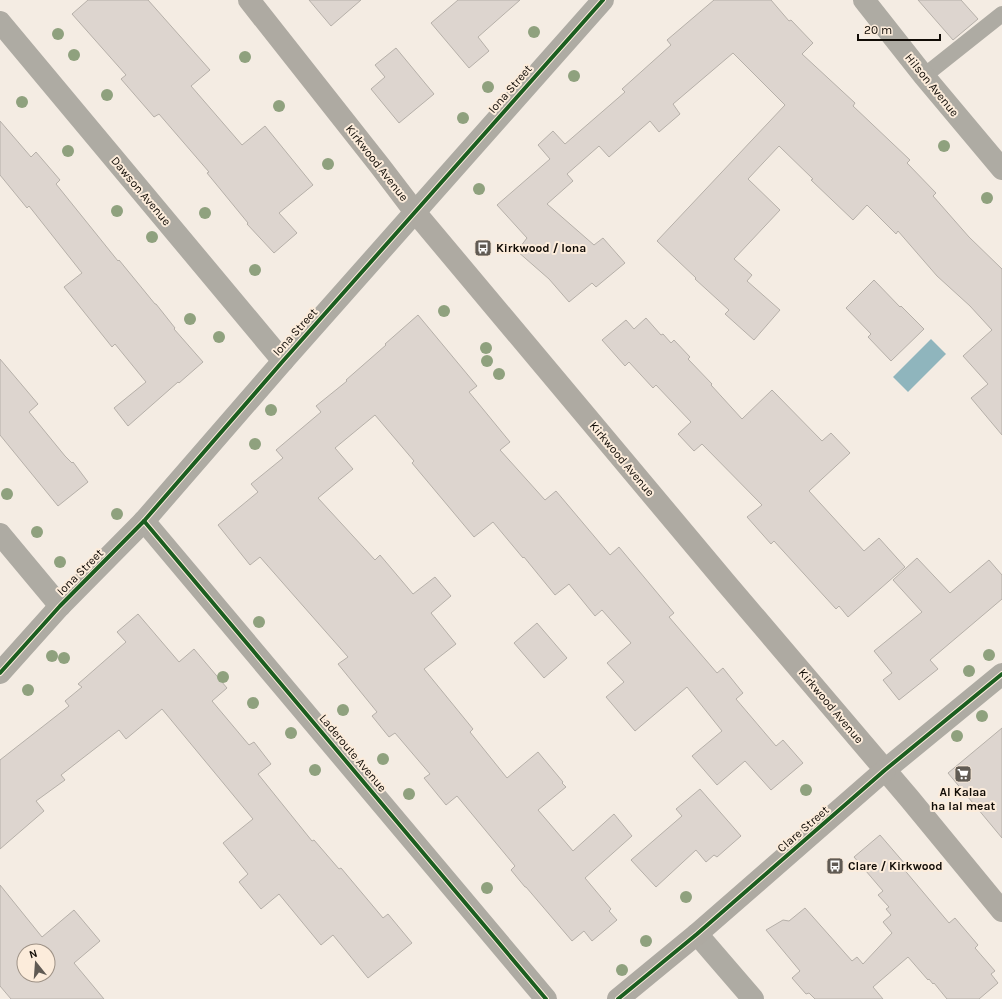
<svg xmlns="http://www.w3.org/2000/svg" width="1002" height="999" font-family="Karla,sans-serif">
<rect width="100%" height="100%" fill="#f4ece3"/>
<path fill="#8fb5bd" d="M 931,339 L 946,354 L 908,392 L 893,377 Z"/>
<g fill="#ddd5cf" stroke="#b6b0a9" fill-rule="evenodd">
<path d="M 88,0 L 148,0 L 210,70 L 191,86 L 242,145 L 265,126 L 313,185 L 279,213 L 297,233 L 274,253 L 247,224 L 248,223 L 207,173 L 209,172 L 159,114 L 154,117 L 121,79 L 126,75 L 72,14 Z"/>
<path d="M 309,0 L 361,0 L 331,26 Z"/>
<path d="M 458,0 L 520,0 L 478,37 L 489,51 L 469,68 L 431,23 Z"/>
<path d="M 714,0 L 771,0 L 789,21 L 791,20 L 813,43 L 802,54 L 855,103 L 853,106 L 910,160 L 907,163 L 936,193 L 933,196 L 969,237 L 1002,269 L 1002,435 L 971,398 L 988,384 L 963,356 L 992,330 L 970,306 L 937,276 L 898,231 L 896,234 L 867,205 L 853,220 L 811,180 L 813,179 L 779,146 L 748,179 L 780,210 L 734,259 L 752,275 L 747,281 L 780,310 L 754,340 L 725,314 L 729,310 L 695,279 L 696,278 L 657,241 L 785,105 L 733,53 L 673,104 L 680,114 L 659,132 L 650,121 L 609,157 L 599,146 L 567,174 L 573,181 L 547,204 L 594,245 L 603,238 L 625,263 L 596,287 L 592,283 L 569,302 L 549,279 L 517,251 L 527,238 L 497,205 L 550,159 L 538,145 L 553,131 L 565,144 L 625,92 L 622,89 L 671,45 L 667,40 Z"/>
<path d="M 918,0 L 961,0 L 978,19 L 953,40 Z"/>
<path d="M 396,48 L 434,94 L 399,123 L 371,89 L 385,77 L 375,65 Z"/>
<path d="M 0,121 L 31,157 L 36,152 L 60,180 L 56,184 L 118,261 L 119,260 L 155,304 L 156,304 L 175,328 L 174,329 L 203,362 L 179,383 L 178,382 L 128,426 L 114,408 L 146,382 L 115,344 L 112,347 L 64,287 L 82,273 L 29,206 L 27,208 L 0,175 Z"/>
<path d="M 874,280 L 900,307 L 901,306 L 924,329 L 891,361 L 868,337 L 871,334 L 846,308 Z"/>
<path d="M 418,315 L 477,386 L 469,392 L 510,442 L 500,450 L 545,500 L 556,491 L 610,555 L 619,547 L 674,613 L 669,617 L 717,673 L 723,668 L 743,693 L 736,699 L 776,746 L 783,740 L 803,763 L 771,790 L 745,761 L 717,785 L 692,756 L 722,731 L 687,687 L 635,731 L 606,697 L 624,682 L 607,663 L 631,643 L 602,610 L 595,616 L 569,584 L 555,595 L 524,557 L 523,558 L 493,522 L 474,537 L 412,463 L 414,461 L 375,415 L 335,448 L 353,469 L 318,498 L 375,560 L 380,555 L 413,594 L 435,577 L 451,596 L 431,613 L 456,644 L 424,669 L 473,729 L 470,732 L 507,778 L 538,752 L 563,782 L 562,783 L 566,787 L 538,810 L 573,851 L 614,814 L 632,836 L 585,878 L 611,909 L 609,911 L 617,920 L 592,941 L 584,931 L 572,941 L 526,887 L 525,887 L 511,870 L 515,866 L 457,796 L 446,805 L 424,778 L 430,774 L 395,733 L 389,737 L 372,716 L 377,712 L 338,664 L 348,657 L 260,557 L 250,565 L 218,525 L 258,492 L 251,484 L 283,458 L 276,450 L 321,412 L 316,406 L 347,381 L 346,380 L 386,345 L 385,344 Z"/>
<path d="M 646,318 L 661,335 L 663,334 L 671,343 L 674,340 L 690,357 L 688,359 L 712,384 L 711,385 L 742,419 L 772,390 L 822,441 L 831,433 L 850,453 L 809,491 L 864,551 L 879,538 L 905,567 L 848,617 L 839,606 L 836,609 L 774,541 L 771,544 L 747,517 L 762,505 L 702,444 L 694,451 L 678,434 L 691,422 L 656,385 L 653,388 L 629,362 L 625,366 L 602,340 L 626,320 L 634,329 Z"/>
<path d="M 0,359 L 38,404 L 29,412 L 65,456 L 72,463 L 73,462 L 88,482 L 58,506 L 0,435 Z"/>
<path d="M 917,558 L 950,593 L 989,560 L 1002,575 L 1002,599 L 930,660 L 938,669 L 899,700 L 883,680 L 892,673 L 874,651 L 922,612 L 893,580 Z"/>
<path d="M 138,614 L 179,662 L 194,649 L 227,688 L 212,701 L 249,745 L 254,742 L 271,764 L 258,774 L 312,841 L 314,840 L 339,869 L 341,868 L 383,918 L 388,914 L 412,943 L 368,978 L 333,935 L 321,945 L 279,894 L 261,909 L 239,882 L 248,874 L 223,843 L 253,819 L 162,709 L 126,739 L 119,730 L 61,775 L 65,780 L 36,801 L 44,811 L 0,849 L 0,760 L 69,706 L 65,701 L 82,687 L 78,684 L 126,642 L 117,632 Z"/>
<path d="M 537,623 L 567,658 L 544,678 L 514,643 Z"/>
<path d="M 1002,728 L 1002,838 L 948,773 Z"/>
<path d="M 700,789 L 741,836 L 717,857 L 714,855 L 706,862 L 696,850 L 656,887 L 631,860 L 682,816 L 676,809 Z"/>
<path d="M 880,835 L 905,864 L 902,867 L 949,923 L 955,918 L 978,945 L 975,948 L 995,971 L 991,974 L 998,983 L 979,999 L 947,999 L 934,983 L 933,984 L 929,979 L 928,980 L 908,957 L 873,987 L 883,999 L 815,999 L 809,993 L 806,994 L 792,978 L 800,971 L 766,930 L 783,920 L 789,921 L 805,908 L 852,961 L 857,957 L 863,964 L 892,933 L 883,922 L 891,915 L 886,909 L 889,907 L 878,895 L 883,891 L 854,857 Z"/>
<path d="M 0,885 L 42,937 L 74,910 L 100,941 L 74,963 L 104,999 L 11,999 L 0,986 ZM 24,951 L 48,951 L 48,975 L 24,975 Z"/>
</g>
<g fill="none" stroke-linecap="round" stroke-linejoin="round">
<path stroke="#aeaba3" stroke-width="16" d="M 924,76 L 1002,14"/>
<g stroke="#aeaba3" stroke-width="22">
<path d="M 864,0 L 924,76 L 1002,169"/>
<path d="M 0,22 L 283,361"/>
<path d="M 144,521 L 546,999"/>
<path d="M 0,534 L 60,606"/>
<path d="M 0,673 L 60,606 L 144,521 L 283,361 L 603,0"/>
<path d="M 885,770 L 1002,674"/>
<path d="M 697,934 L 753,999"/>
</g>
<g stroke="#aeaaa2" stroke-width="22">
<path d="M 249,0 L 380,166 L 415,212 L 726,583 L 909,798 L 1002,911"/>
<path d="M 618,999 L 697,934 L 885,770"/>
</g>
<g stroke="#fcecdb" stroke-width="6">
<g id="cycleway">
<path d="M 144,521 L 546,999"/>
<path d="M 0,673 L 60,606 L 144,521 L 283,361 L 603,0"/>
<path d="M 618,999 L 697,934 L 885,770 L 1002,674"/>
</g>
</g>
<use href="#cycleway" stroke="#1b5e20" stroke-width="4"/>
</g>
<g fill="#8fa17e">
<circle cx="534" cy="32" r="6"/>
<circle cx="58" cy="34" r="6"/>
<circle cx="74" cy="55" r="6"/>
<circle cx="245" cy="57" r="6"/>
<circle cx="574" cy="76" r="6"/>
<circle cx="488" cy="87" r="6"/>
<circle cx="107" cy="95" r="6"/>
<circle cx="22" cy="102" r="6"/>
<circle cx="279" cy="106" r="6"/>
<circle cx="463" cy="118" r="6"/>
<circle cx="944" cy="146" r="6"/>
<circle cx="68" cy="151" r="6"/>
<circle cx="328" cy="164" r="6"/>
<circle cx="479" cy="189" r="6"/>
<circle cx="987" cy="198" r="6"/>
<circle cx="117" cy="211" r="6"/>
<circle cx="205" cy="213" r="6"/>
<circle cx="152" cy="237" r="6"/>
<circle cx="255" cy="270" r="6"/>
<circle cx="444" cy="311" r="6"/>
<circle cx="190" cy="319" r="6"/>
<circle cx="219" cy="337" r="6"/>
<circle cx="486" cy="348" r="6"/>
<circle cx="487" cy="361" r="6"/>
<circle cx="499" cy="374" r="6"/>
<circle cx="271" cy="410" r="6"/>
<circle cx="255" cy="444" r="6"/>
<circle cx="7" cy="494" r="6"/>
<circle cx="117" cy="514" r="6"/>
<circle cx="37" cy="532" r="6"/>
<circle cx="60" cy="562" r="6"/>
<circle cx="259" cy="622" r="6"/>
<circle cx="989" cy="655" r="6"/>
<circle cx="52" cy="656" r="6"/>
<circle cx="64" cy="658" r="6"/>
<circle cx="969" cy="671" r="6"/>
<circle cx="223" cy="677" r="6"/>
<circle cx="28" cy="690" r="6"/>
<circle cx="253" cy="703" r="6"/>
<circle cx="343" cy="710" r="6"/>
<circle cx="982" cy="716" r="6"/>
<circle cx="291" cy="733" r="6"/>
<circle cx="957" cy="736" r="6"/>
<circle cx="383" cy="759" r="6"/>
<circle cx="315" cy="770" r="6"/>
<circle cx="806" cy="790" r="6"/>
<circle cx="409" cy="794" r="6"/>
<circle cx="487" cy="888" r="6"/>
<circle cx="686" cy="897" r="6"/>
<circle cx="646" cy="941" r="6"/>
<circle cx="622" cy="970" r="6"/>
</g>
<defs>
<g id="bus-square" transform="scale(0.9)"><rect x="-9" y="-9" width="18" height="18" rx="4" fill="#605a53" stroke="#fcecdb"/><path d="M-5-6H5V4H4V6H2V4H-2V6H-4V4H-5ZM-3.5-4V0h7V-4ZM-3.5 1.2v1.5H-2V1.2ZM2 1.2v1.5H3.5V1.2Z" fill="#fff"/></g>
<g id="supermarket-square" transform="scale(0.9)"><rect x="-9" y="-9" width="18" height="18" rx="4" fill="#605a53" stroke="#fcecdb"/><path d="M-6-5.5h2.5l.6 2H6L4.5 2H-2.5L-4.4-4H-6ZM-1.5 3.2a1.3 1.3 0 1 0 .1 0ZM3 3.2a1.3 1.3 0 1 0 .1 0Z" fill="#fff"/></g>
</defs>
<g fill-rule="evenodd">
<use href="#bus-square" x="483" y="248"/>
<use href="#supermarket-square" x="963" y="774"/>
<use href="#bus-square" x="835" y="866"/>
</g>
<g text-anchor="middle" stroke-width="4" stroke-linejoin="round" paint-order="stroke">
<g font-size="12" fill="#110c06" stroke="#fcecdb">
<text transform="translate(932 85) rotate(51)" y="4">Hilson Avenue</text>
<text transform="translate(510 89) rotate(-49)" y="4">Iona Street</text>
<text transform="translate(377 163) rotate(52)" y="4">Kirkwood Avenue</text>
<text transform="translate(141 191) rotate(50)" y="4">Dawson Avenue</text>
<text transform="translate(295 332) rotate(-48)" y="4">Iona Street</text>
<text transform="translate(622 459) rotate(50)" y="4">Kirkwood Avenue</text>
<text transform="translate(80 572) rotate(-45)" y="4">Iona Street</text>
<text transform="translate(831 706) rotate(50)" y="4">Kirkwood Avenue</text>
<text transform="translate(353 753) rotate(50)" y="4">Laderoute Avenue</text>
<text transform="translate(803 829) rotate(-41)" y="4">Clare Street</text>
</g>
<g font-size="12" font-weight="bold" fill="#110c06" stroke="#fcecdb" text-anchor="start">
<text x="496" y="252">Kirkwood / Iona</text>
<text x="963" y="796" text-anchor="middle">Al Kalaa<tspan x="963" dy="14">ha lal meat</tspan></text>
<text x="848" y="870">Clare / Kirkwood</text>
</g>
</g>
<g transform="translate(36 963) rotate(343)"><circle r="19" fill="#fcecdb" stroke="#9e9286"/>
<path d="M0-3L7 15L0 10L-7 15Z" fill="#605a53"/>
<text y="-6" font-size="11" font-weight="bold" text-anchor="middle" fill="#110c06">N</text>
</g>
<path d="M858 34v6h82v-6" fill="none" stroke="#110c06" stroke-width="2"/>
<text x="864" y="34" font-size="12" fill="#110c06" stroke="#fcecdb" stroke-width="3" paint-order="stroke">20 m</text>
</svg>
